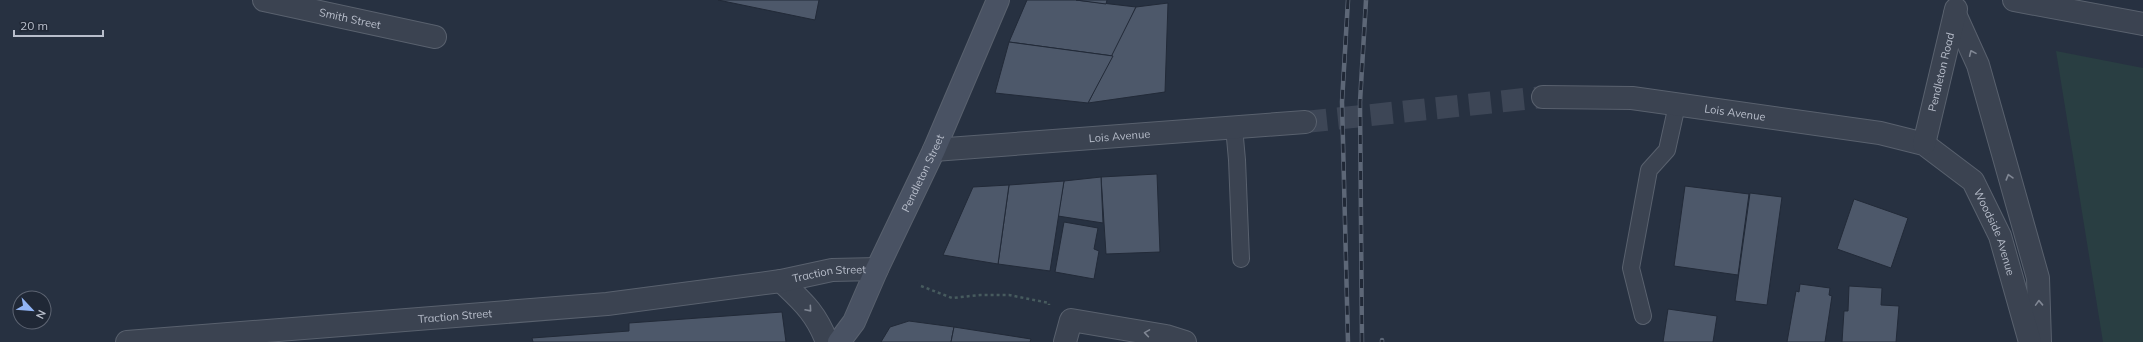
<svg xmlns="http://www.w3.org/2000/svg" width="2143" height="342" font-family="Mulish,sans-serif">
<rect width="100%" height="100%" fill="#273141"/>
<path fill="#293e42" d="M 2056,51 L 2143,68 L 2143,342 L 2103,342 Z"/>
<g fill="#4d586a" stroke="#222a38">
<path d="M 718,0 L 819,0 L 815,20 Z"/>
<path d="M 1027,0 L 1076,0 L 1136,7 L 1113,56 L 1009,42 Z"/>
<path d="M 1076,0 L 1107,0 L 1106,4 Z"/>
<path d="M 1168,3 L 1165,92 L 1088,103 L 1136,7 Z"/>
<path d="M 1009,42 L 1113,56 L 1088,103 L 995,93 Z"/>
<path d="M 1157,174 L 1160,252 L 1106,254 L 1101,177 Z"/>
<path d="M 1101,177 L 1103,223 L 1058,216 L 1064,181 Z"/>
<path d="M 1064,181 L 1050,271 L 998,264 L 1009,185 Z"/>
<path d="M 1009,185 L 998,264 L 943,255 L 973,187 Z"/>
<path d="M 1685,186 L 1749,194 L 1738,275 L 1674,266 Z"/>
<path d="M 1750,193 L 1782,197 L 1767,305 L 1735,301 Z"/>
<path d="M 1854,199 L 1908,218 L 1891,268 L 1837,249 Z"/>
<path d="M 1064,222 L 1098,228 L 1094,249 L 1099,251 L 1094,279 L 1055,272 Z"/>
<path d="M 1800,284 L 1830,288 L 1829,295 L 1832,296 L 1825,342 L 1787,342 L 1796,291 L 1799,292 Z"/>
<path d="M 1849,286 L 1882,288 L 1881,305 L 1899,306 L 1896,342 L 1842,342 L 1844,311 L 1848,311 Z"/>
<path d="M 1668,309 L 1717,316 L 1713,342 L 1663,342 Z"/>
<path d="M 782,312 L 786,342 L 533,342 L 532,338 L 629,331 L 629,323 Z"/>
<path d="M 909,321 L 954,327 L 951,342 L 881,342 L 890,327 Z"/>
<path d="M 954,327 L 1031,339 L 1030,342 L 951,342 Z"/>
</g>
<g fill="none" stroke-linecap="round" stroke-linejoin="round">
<path stroke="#3d4656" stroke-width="22" stroke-dasharray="22 11" stroke-linecap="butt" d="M 1305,122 L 1543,97"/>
<g stroke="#59616e" stroke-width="18">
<g id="service">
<path d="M 1234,127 L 1237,160 L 1241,259"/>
<path d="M 1643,316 L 1631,268 L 1649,170 L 1667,150 L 1677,105"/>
</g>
</g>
<g stroke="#59616e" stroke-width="24">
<g id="minor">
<path id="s1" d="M 264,0 L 435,37"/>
<path d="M 2014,0 L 2143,24"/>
<path d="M 781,281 C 803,302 816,313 827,342"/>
<path id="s2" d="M 127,342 L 607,304 L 781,281 L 832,270 L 877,269"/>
<path d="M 1065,342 L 1071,320 L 1166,336 L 1185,342"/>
</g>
</g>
<g stroke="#59616e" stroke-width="24">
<g id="tertiary">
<path d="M 1955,14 L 1978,65 L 2038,278 L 2040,342"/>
<path id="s3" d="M 1543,97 L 1632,98 L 1880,133 L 1924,144 L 1973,181 L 2000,236 L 2030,342"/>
<path id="s4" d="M 1924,144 L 1956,9"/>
<path id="s5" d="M 934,150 L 1305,122"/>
</g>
</g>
<g stroke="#59616e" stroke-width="24">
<g id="secondary">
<path id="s6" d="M 839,342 L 854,322 L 877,269 L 934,150 L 998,0"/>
</g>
</g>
<path stroke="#475b5e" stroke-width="2.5" stroke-dasharray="3 3" stroke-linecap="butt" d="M 921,286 L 952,298 L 980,295 L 1009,295 L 1049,303 L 1049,305"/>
<use href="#service" stroke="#3b4351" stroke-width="16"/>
<use href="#minor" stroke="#3b4351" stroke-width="22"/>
<use href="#tertiary" stroke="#3b4351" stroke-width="22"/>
<use href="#secondary" stroke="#495263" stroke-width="22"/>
<g stroke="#5d6777" stroke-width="4.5">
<g id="rail">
<path d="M 1348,0 L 1342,102 L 1348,342"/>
<path d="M 1382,340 L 1382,342"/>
<path d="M 1362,342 L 1360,102 L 1366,0"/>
</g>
</g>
<use href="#rail" stroke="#202836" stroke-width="3" stroke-dasharray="9" stroke-linecap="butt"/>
</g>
<defs><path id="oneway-chevron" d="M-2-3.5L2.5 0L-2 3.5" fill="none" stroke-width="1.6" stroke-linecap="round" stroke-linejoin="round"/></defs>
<g stroke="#808794">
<use href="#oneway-chevron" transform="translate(1972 53) rotate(-114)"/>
<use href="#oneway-chevron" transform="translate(2009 177) rotate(-106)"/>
<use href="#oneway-chevron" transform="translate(2039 303) rotate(-92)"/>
<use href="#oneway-chevron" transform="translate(809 309) rotate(49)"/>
<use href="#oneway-chevron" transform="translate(1147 333) rotate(-171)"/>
</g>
<g text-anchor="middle" stroke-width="3" stroke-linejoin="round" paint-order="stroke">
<g font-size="11" fill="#b8becb" stroke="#202836">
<text dy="4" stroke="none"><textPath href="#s1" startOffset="88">Smith Street</textPath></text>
<text dy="4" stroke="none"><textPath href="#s4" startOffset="74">Pendleton Road</textPath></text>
<text dy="4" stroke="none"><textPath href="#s3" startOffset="193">Lois Avenue</textPath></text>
<text dy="4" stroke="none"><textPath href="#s5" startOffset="186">Lois Avenue</textPath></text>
<text dy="4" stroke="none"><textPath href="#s6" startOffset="189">Pendleton Street</textPath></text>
<text dy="4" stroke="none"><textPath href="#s3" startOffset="502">Woodside Avenue</textPath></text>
<text dy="4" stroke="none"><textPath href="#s2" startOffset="706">Traction Street</textPath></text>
<text dy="4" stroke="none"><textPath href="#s2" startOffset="329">Traction Street</textPath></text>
</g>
</g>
<g transform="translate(32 310) rotate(116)"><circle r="19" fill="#202836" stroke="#5d6472"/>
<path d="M0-3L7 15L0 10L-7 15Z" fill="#92b5f6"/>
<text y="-6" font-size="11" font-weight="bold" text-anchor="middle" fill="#b8becb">N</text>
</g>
<path d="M14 30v6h89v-6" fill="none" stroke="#b8becb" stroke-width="2"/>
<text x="20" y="30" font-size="12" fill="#b8becb" stroke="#202836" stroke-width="3" paint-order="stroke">20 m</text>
</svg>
